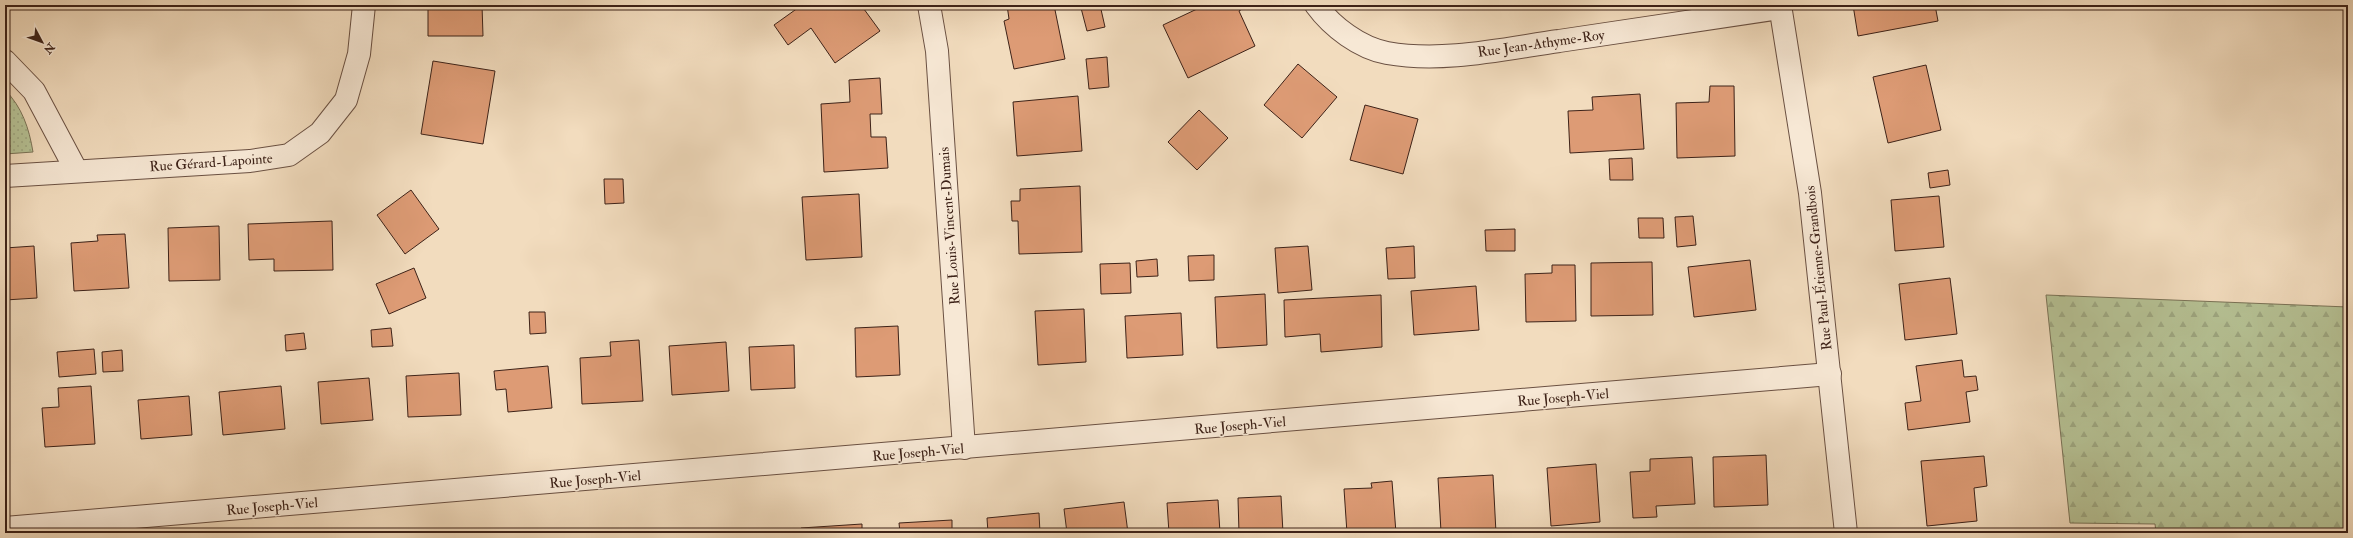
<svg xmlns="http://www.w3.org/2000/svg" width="2353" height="538" font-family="'IM FELL Double Pica',serif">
<defs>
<pattern id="grass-dots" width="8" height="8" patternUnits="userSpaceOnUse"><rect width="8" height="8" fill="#b6c295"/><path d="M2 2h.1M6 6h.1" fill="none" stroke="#9da680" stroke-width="1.8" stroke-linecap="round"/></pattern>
<pattern id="forest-firs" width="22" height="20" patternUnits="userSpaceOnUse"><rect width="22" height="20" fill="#b6c295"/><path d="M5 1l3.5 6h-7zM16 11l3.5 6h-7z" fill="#9da680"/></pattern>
</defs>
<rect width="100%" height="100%" fill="#f2dcbe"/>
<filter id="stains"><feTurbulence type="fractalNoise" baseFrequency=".005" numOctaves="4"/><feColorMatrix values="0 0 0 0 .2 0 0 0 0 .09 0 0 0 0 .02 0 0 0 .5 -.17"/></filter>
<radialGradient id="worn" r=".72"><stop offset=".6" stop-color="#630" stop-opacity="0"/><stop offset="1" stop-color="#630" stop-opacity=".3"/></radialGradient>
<path fill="url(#grass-dots)" stroke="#7a7256" d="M 5,90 C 22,107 29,128 33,152 L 5,154 Z"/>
<path fill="url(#forest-firs)" stroke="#7a7256" d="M 2046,295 L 2348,307 L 2348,533 L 2156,533 L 2155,524 L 2070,523 Z"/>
<g fill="#dd9b75" stroke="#3d2218">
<path d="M 428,5 L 482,5 L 483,36 L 428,36 Z"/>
<path d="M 802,5 L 861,5 L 880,31 L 835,63 L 811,28 L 788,45 L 774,25 Z"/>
<path d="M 1007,5 L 1054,5 L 1065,59 L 1014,69 L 1004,21 L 1009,19 Z"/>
<path d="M 1093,5 L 1100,5 L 1105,27 L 1087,31 L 1081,8 Z"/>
<path d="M 1195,5 L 1240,5 L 1242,9 L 1239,11 L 1255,46 L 1188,78 L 1163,25 L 1197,9 Z"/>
<path d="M 1853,5 L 1935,5 L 1938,21 L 1858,36 Z"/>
<path d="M 1107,57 L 1109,87 L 1089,89 L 1086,59 Z"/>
<path d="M 433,61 L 495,71 L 483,144 L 421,134 Z"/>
<path d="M 1298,64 L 1337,97 L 1302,138 L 1264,105 Z"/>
<path d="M 1926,65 L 1941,130 L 1888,143 L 1873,77 Z"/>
<path d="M 880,78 L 882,114 L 870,114 L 871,137 L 886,137 L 888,168 L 824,172 L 821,104 L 850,102 L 849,80 Z"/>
<path d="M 1710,86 L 1734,86 L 1735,156 L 1677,158 L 1676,103 L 1709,102 Z"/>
<path d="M 1640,94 L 1644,149 L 1570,153 L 1568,111 L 1593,110 L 1592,97 Z"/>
<path d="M 1078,96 L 1082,151 L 1017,156 L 1013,102 Z"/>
<path d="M 1365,105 L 1418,119 L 1403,174 L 1350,160 Z"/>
<path d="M 1199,110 L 1228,138 L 1197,170 L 1168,142 Z"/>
<path d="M 1632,158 L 1633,180 L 1610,180 L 1609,159 Z"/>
<path d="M 1948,170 L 1950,185 L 1930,188 L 1928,173 Z"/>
<path d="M 604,179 L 623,179 L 624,203 L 605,204 Z"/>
<path d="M 1080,186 L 1082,252 L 1019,254 L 1018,221 L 1012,221 L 1011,201 L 1020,201 L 1020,189 Z"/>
<path d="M 411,190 L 439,229 L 405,254 L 377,215 Z"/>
<path d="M 859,194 L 862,257 L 806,260 L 802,197 Z"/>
<path d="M 1939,196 L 1944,247 L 1895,251 L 1891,200 Z"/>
<path d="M 1693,216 L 1696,245 L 1677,247 L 1675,217 Z"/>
<path d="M 1638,218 L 1663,218 L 1664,238 L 1639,238 Z"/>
<path d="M 332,221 L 333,270 L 274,271 L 274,259 L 249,260 L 248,224 Z"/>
<path d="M 219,226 L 220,280 L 169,281 L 168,228 Z"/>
<path d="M 1515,229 L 1515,251 L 1486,251 L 1485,230 Z"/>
<path d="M 125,234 L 129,288 L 74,291 L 71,243 L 98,241 L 97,235 Z"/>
<path d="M 34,246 L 37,298 L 5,300 L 5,248 Z"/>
<path d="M 1308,246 L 1312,290 L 1278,293 L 1275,248 Z"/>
<path d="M 1414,246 L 1415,278 L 1388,279 L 1386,248 Z"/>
<path d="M 1214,255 L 1214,280 L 1189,281 L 1188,256 Z"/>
<path d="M 1157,259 L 1158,276 L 1137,277 L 1136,261 Z"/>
<path d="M 1750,260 L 1756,310 L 1694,317 L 1688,267 Z"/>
<path d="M 1652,262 L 1653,315 L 1591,316 L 1591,263 Z"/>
<path d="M 1130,263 L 1131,293 L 1101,294 L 1100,264 Z"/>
<path d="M 1552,265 L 1575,265 L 1576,321 L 1526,322 L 1525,274 L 1552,273 Z"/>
<path d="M 414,268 L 426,298 L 389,314 L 376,284 Z"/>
<path d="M 1950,278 L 1957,334 L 1905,340 L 1899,284 Z"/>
<path d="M 1476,286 L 1479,330 L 1414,335 L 1411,291 Z"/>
<path d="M 1265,294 L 1267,345 L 1217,348 L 1215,297 Z"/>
<path d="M 1381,295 L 1382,347 L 1321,352 L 1320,334 L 1285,337 L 1284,300 Z"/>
<path d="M 1084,309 L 1086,362 L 1038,365 L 1035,311 Z"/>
<path d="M 529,312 L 545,312 L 546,333 L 530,334 Z"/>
<path d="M 1181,313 L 1183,355 L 1127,358 L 1125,316 Z"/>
<path d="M 898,326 L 900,375 L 856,377 L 855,328 Z"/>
<path d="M 391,328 L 393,346 L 372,347 L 371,330 Z"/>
<path d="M 304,333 L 306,349 L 286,351 L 285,335 Z"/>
<path d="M 639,340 L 643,401 L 582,404 L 580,358 L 611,356 L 610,342 Z"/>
<path d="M 726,342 L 729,391 L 672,395 L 669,346 Z"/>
<path d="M 794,345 L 795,388 L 751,390 L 749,347 Z"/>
<path d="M 94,349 L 96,374 L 59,377 L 57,352 Z"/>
<path d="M 122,350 L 123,371 L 103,372 L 102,352 Z"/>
<path d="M 1962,360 L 1964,377 L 1976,376 L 1978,390 L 1966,392 L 1970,422 L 1908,430 L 1905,403 L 1921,401 L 1916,366 Z"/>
<path d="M 548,366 L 552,408 L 508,412 L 506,389 L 496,390 L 494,371 Z"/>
<path d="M 459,373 L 461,415 L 408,417 L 406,376 Z"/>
<path d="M 369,378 L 373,420 L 321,424 L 318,382 Z"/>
<path d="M 91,386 L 95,444 L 45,447 L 42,408 L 59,407 L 58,388 Z"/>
<path d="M 281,386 L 285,429 L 223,435 L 219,392 Z"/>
<path d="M 189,396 L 192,435 L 141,439 L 138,400 Z"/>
<path d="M 1766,455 L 1768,505 L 1714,507 L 1713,457 Z"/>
<path d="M 1984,456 L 1987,486 L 1974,488 L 1977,521 L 1927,526 L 1921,461 Z"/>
<path d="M 1692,457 L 1695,504 L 1656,506 L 1657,517 L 1633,518 L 1630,472 L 1650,471 L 1650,459 Z"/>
<path d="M 1596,464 L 1600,522 L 1551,526 L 1547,468 Z"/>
<path d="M 1493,475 L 1496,533 L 1468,533 L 1468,530 L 1441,532 L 1438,478 Z"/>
<path d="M 1392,481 L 1396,533 L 1347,533 L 1344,489 L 1372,488 L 1371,483 Z"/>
<path d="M 1281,496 L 1283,533 L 1239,533 L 1238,498 Z"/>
<path d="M 1218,500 L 1220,533 L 1169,533 L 1167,503 Z"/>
<path d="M 1124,502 L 1128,533 L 1067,533 L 1064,509 Z"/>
<path d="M 1039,513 L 1040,533 L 988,533 L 987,518 Z"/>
<path d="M 952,520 L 952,533 L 900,533 L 899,523 Z"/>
<path d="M 862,524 L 862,533 L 802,533 L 801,528 Z"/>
</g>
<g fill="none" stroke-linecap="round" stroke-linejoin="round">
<g stroke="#6a5042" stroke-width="24">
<g id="street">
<path d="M 929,5 L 937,51 L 964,448"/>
<path d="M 1316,5 C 1332,27 1360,48 1387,53 C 1443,63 1503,49 1559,41 C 1633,30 1707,19 1780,8"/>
<path d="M 1780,5 L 1810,193 L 1846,533"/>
<path d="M 5,61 L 34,91 L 76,170"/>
<path d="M 5,176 L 250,161 L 289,155 L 320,133 L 346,100 L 359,54 L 364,5"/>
<path d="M 5,528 L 1830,374"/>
</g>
</g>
<use href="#street" stroke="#f7e8d5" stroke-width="22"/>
</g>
<g text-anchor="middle" stroke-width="3.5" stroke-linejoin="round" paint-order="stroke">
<g font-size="14" fill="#3d2218" stroke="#f7e8d5">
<text transform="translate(1541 43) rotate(-8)" y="5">Rue Jean-Athyme-Roy</text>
<text transform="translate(211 162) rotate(-4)" y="5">Rue Gérard-Lapointe</text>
<text transform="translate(949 226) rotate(-94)" y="5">Rue Louis-Vincent-Dumais</text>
<text transform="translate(1818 268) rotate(-96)" y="5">Rue Paul-Étienne-Grandbois</text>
<text transform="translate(1563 397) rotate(-5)" y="5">Rue Joseph-Viel</text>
<text transform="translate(1240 425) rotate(-5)" y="5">Rue Joseph-Viel</text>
<text transform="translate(918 452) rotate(-5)" y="5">Rue Joseph-Viel</text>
<text transform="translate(595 479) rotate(-5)" y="5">Rue Joseph-Viel</text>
<text transform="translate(272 506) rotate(-5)" y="5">Rue Joseph-Viel</text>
</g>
</g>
<rect width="2353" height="538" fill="none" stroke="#f2dcbe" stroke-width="20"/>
<rect x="6" y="6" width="2341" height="526" fill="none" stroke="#3d2218" stroke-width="2"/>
<rect x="10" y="10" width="2333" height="518" fill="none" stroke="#3d2218"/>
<g transform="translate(42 42) rotate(131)" stroke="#f7e8d5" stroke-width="3" paint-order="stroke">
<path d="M0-3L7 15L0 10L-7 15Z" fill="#3d2218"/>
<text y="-6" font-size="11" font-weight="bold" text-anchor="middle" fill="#3d2218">N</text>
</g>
<rect width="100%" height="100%" filter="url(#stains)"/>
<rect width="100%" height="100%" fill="url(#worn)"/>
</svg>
